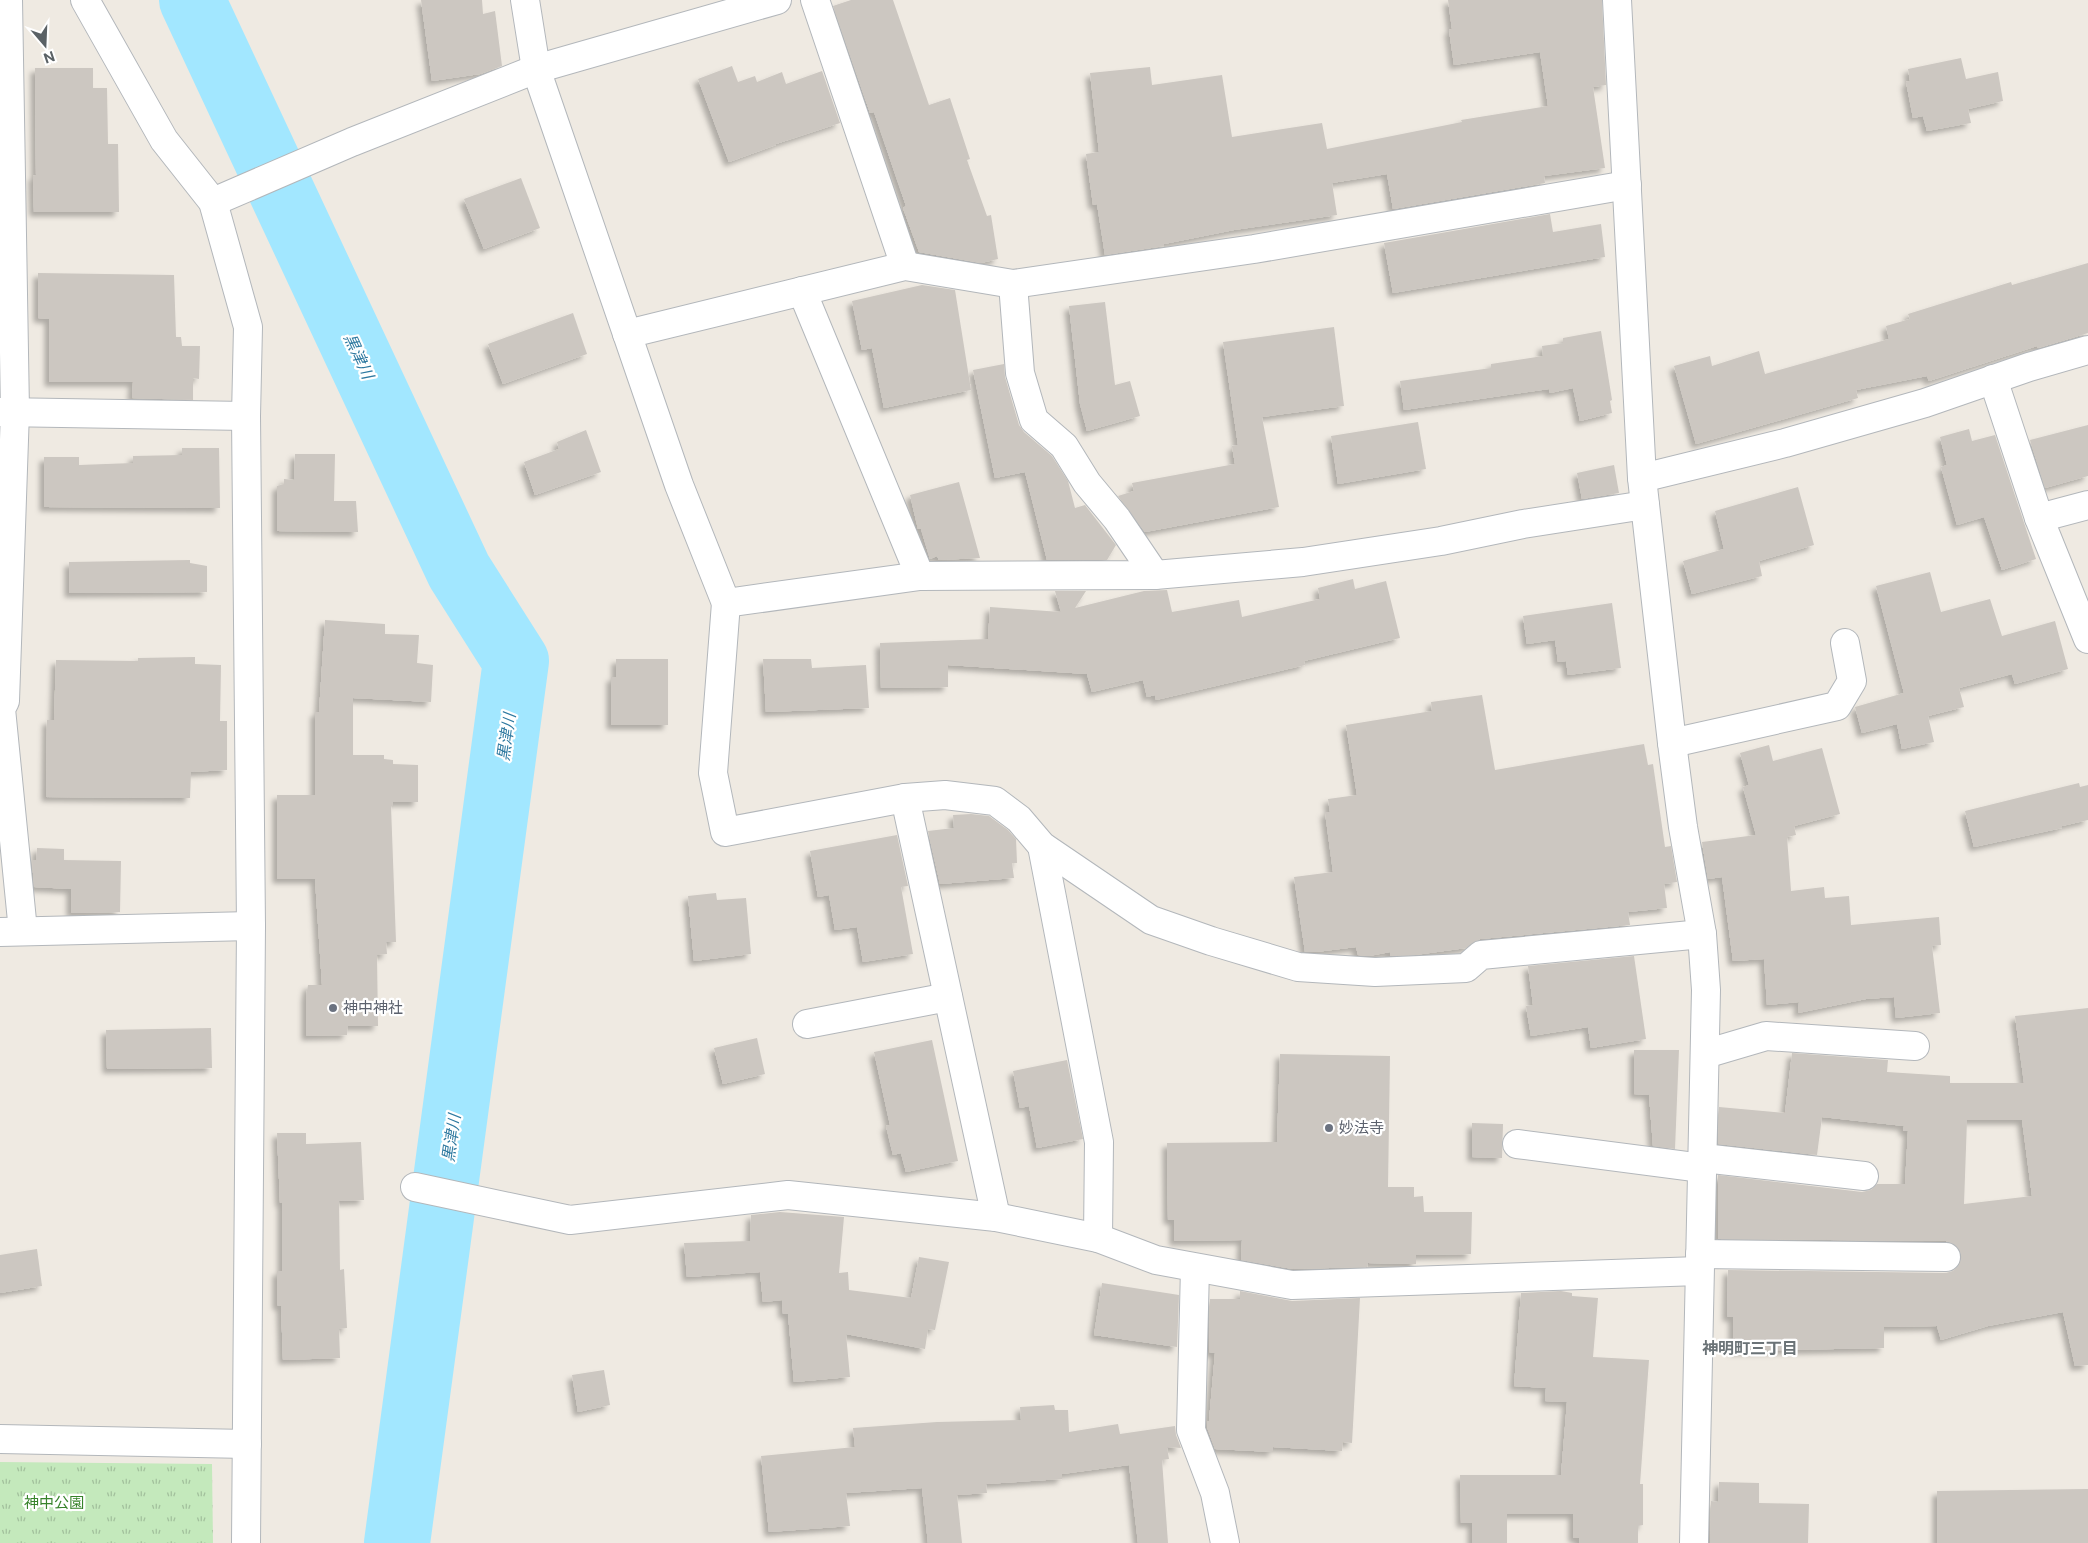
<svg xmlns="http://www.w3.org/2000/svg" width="2088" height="1543" font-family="'Public Sans','Noto Sans JP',sans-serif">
<defs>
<pattern id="park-tufts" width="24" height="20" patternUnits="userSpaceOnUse" patternTransform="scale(1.25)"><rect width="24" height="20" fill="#c4e9bc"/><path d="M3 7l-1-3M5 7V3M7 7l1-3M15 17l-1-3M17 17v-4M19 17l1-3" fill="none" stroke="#a2c09c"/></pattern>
<filter id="shadow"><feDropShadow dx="-4.5" dy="4.5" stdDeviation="2.5" flood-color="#0004"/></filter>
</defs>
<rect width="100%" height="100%" fill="#efeae2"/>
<path fill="url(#park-tufts)" d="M 0,1462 L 212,1464 L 213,1543 L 0,1543 Z"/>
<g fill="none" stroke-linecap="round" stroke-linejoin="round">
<path stroke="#a2e7ff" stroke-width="66" d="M 192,0 L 459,571 L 516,661 L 397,1543"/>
</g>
<g fill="#ccc7c1" fill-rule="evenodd" filter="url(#shadow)">
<path d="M 421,0 L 482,0 L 483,14 L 495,11 L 502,66 L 480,74 L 432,81 Z"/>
<path d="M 851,0 L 893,0 L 929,105 L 950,98 L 970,159 L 967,160 L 987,216 L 991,215 L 998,259 L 981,263 L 919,252 L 903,208 L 906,206 L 874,112 L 870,113 L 833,6 Z"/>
<path d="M 1448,0 L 1602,0 L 1606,85 L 1593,87 L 1605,168 L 1544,176 L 1545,183 L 1393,209 L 1387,174 L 1332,183 L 1337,215 L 1234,230 L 1164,244 L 1164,246 L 1105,255 L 1097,204 L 1093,205 L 1086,154 L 1099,152 L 1090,73 L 1150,67 L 1152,85 L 1222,75 L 1232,137 L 1322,123 L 1327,149 L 1462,122 L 1461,120 L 1548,106 L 1540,52 L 1454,65 L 1449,30 L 1452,29 Z"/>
<path d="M 1961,58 L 1966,79 L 1998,72 L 2003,101 L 1968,109 L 1971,123 L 1927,131 L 1923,116 L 1913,118 L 1906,82 L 1910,81 L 1908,69 Z"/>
<path d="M 732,66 L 738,82 L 755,76 L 757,82 L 782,72 L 786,84 L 822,71 L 840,123 L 776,144 L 776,145 L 729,162 L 698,79 Z"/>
<path d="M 35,68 L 93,68 L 93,88 L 107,88 L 108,144 L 118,144 L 119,212 L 34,212 L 33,176 L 36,175 Z"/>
<path d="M 521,178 L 540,228 L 484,249 L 464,199 Z"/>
<path d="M 1550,214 L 1553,232 L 1601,224 L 1605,257 L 1393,293 L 1384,243 Z"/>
<path d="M 2088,263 L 2088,333 L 2038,348 L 2037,346 L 1929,381 L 1927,376 L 1856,390 L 1858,398 L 1696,444 L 1674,366 L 1710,356 L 1712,366 L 1759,351 L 1765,374 L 1889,339 L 1886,326 L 1910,319 L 1908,314 L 2011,282 L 2012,285 Z"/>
<path d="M 38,273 L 174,275 L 176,337 L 181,337 L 182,346 L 200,346 L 199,379 L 193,378 L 193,400 L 132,398 L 133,382 L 49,382 L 49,319 L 38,318 Z"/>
<path d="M 922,285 L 955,290 L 971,390 L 884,408 L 872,348 L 862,350 L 852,301 Z"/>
<path d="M 1105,302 L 1115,385 L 1130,381 L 1140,416 L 1087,431 L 1080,404 L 1069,306 Z"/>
<path d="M 573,313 L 587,354 L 503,384 L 488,344 Z"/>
<path d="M 1334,327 L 1344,406 L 1262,417 L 1279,507 L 1145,532 L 1118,496 L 1134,491 L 1132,483 L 1235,464 L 1232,446 L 1238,445 L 1223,342 Z"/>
<path d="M 1601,331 L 1612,400 L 1610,401 L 1612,413 L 1580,421 L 1573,388 L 1550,393 L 1549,389 L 1404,410 L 1400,381 L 1491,368 L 1491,364 L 1543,356 L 1542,346 L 1563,343 L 1563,338 Z"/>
<path d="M 1004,364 L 1005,377 L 1019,425 L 1024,432 L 1052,456 L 1068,481 L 1075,508 L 1085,505 L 1116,545 L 1107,560 L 1047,560 L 1025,472 L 995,478 L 973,370 Z"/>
<path d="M 1418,422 L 1426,469 L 1338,484 L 1331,436 Z"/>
<path d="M 2088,425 L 2088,476 L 2045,488 L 2030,440 Z"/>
<path d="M 1969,429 L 1972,441 L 1995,435 L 2036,559 L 2002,570 L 1984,517 L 1957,525 L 1941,467 L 1947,465 L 1940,437 Z"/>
<path d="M 586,430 L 601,472 L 535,495 L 524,462 L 559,449 L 557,442 Z"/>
<path d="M 182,448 L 219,448 L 220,508 L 44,507 L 44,457 L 79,457 L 79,465 L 133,463 L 133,456 L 182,455 Z"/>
<path d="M 295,454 L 335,454 L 334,501 L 356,501 L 358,532 L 277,531 L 277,486 L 284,484 L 284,479 L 294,480 Z"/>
<path d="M 1614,465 L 1619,493 L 1582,499 L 1577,473 Z"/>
<path d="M 959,482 L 980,558 L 939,560 L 937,556 L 930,559 L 921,529 L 918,529 L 910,495 Z"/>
<path d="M 1798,487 L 1814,545 L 1759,561 L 1762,576 L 1692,594 L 1683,561 L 1724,549 L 1715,511 Z"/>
<path d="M 190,560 L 190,563 L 207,566 L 207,592 L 69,593 L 69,562 Z"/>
<path d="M 1930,572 L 1941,612 L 1990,599 L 2002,636 L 2055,621 L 2068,669 L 2015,684 L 2012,674 L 1959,688 L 1964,707 L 1928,716 L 1934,742 L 1902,749 L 1897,724 L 1862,733 L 1855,707 L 1904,693 L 1876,586 Z"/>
<path d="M 1353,579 L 1355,589 L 1386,581 L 1400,638 L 1304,661 L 1305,665 L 1156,700 L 1155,695 L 1147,697 L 1143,680 L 1092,692 L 1087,674 L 948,665 L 948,687 L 881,688 L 880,643 L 988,639 L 990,607 L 1061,612 L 1055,591 L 1086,591 L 1075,608 L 1144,591 L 1167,590 L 1172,612 L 1239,600 L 1242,617 L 1320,599 L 1318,588 Z"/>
<path d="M 1612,603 L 1621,668 L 1568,675 L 1566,661 L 1558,662 L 1555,640 L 1527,644 L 1523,616 Z"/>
<path d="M 325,620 L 385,624 L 385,634 L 419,635 L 417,663 L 433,665 L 431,702 L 353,698 L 353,755 L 384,755 L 384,759 L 393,760 L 393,764 L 418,765 L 418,802 L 393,802 L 393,806 L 391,806 L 396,942 L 386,942 L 387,954 L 377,955 L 378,1026 L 348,1026 L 347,1035 L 306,1036 L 306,996 L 308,985 L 322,985 L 315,879 L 277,879 L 277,795 L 315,795 L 315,712 L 319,712 Z"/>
<path d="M 195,657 L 195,664 L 221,665 L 220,721 L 227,721 L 227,770 L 191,772 L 190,798 L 46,797 L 47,720 L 54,720 L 56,660 L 138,661 L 138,658 Z"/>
<path d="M 616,659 L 668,659 L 668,725 L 611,725 L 611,677 L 616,677 Z"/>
<path d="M 763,659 L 811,659 L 812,668 L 866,665 L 869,708 L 766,712 Z"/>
<path d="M 1482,695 L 1495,770 L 1644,744 L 1648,765 L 1653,764 L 1665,847 L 1671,846 L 1677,882 L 1664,884 L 1667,908 L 1628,912 L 1630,925 L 1480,939 L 1466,948 L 1415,955 L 1390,956 L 1390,952 L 1369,956 L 1358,955 L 1356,947 L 1316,952 L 1305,952 L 1294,877 L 1333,872 L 1325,812 L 1330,812 L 1328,799 L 1357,795 L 1346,725 L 1432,711 L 1431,702 Z"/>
<path d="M 1769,745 L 1773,761 L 1822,748 L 1840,814 L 1794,826 L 1796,835 L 1787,837 L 1791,891 L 1824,887 L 1825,898 L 1849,896 L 1851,925 L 1939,917 L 1941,945 L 1932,946 L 1940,1013 L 1896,1018 L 1894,997 L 1866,999 L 1798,1013 L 1799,1002 L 1767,1005 L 1764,959 L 1733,961 L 1722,877 L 1708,879 L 1702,842 L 1756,835 L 1743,787 L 1749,785 L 1740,753 Z"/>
<path d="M 2079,783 L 2080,787 L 2088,785 L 2088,820 L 2062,826 L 2062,828 L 1974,847 L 1965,811 Z"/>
<path d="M 971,814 L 989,816 L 1008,830 L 1016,839 L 1017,863 L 1012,863 L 1014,878 L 940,884 L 928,831 L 954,828 L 953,815 Z"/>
<path d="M 897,835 L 908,886 L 901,887 L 913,954 L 863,962 L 857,927 L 835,930 L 829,895 L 818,897 L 810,851 Z"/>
<path d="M 37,848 L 64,849 L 64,860 L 121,861 L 120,912 L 71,913 L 71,889 L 34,887 L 32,860 L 36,860 Z"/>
<path d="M 716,893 L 717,900 L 746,898 L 751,954 L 694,961 L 688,896 Z"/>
<path d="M 1634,956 L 1646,1039 L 1591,1048 L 1588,1027 L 1531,1036 L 1526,1006 L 1533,1005 L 1528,966 Z"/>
<path d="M 2088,1008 L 2088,1365 L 2075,1366 L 2063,1312 L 1988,1326 L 1941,1340 L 1937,1326 L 1884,1327 L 1884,1348 L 1733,1351 L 1733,1317 L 1727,1317 L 1728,1270 L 1946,1273 L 1953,1271 L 1959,1265 L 1962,1257 L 1959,1249 L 1954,1244 L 1946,1241 L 1718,1239 L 1718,1175 L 1862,1192 L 1871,1190 L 1877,1184 L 1905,1184 L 1908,1131 L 1903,1131 L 1904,1126 L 1822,1117 L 1817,1155 L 1718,1144 L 1719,1107 L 1785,1113 L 1792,1053 L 1888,1060 L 1887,1072 L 1950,1076 L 1950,1083 L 2024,1083 L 2015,1016 ZM 1967,1120 L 2022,1120 L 2032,1196 L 1964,1204 Z"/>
<path d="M 211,1028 L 212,1068 L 107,1069 L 106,1030 Z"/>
<path d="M 757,1038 L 765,1074 L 723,1084 L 714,1048 Z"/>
<path d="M 932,1040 L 958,1161 L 906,1172 L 901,1153 L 893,1155 L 886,1126 L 890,1125 L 874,1052 Z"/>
<path d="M 1634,1050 L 1679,1050 L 1675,1149 L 1653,1146 L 1649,1095 L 1634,1094 Z"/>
<path d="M 1280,1054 L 1390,1056 L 1388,1187 L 1414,1187 L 1414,1197 L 1423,1196 L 1424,1212 L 1472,1212 L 1471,1254 L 1416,1255 L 1416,1264 L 1368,1263 L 1367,1267 L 1293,1269 L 1241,1260 L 1242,1240 L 1174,1241 L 1174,1220 L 1168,1220 L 1167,1143 L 1277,1142 Z"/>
<path d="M 1067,1060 L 1083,1139 L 1037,1148 L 1029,1106 L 1020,1108 L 1013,1071 Z"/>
<path d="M 1472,1123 L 1503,1124 L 1502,1158 L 1472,1157 Z"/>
<path d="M 277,1133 L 306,1133 L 306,1144 L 361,1142 L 364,1200 L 339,1201 L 340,1270 L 344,1269 L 347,1328 L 339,1329 L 340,1358 L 283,1360 L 281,1306 L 277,1305 L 277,1271 L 282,1271 L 282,1202 L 280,1203 Z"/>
<path d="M 780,1212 L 844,1217 L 839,1273 L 848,1272 L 849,1290 L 911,1298 L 919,1257 L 949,1262 L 935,1330 L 928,1329 L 925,1349 L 846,1334 L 850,1377 L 794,1382 L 788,1314 L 783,1314 L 782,1300 L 763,1302 L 760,1272 L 687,1277 L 684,1243 L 750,1241 L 751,1215 Z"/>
<path d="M 37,1249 L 42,1286 L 0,1293 L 0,1255 Z"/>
<path d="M 1102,1283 L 1179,1295 L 1177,1347 L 1094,1335 Z"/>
<path d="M 1240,1291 L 1292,1301 L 1360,1298 L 1352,1443 L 1343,1442 L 1342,1451 L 1273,1447 L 1273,1452 L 1215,1449 L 1207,1427 L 1207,1421 L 1209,1421 L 1215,1353 L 1209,1352 L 1210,1299 L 1240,1299 Z"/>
<path d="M 1561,1291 L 1572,1293 L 1572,1296 L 1598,1298 L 1593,1357 L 1649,1360 L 1640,1484 L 1643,1484 L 1643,1525 L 1638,1526 L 1638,1543 L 1579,1543 L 1579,1538 L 1573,1538 L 1573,1514 L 1507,1514 L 1507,1543 L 1472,1543 L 1472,1523 L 1461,1523 L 1460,1475 L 1561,1475 L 1567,1402 L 1545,1401 L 1546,1388 L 1514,1386 L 1521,1293 Z"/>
<path d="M 604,1370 L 610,1405 L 578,1412 L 572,1375 Z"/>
<path d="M 1054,1405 L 1055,1410 L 1068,1410 L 1069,1432 L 1118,1424 L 1120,1434 L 1175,1426 L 1176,1435 L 1181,1448 L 1167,1447 L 1169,1459 L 1162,1460 L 1168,1543 L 1138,1543 L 1129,1465 L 1062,1474 L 1062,1479 L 986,1484 L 987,1493 L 957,1495 L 962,1543 L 928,1543 L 922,1488 L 846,1493 L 850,1526 L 769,1532 L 761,1456 L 855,1447 L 853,1428 L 937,1422 L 1021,1420 L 1020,1407 Z"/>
<path d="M 1719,1482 L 1759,1483 L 1759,1503 L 1809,1504 L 1808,1543 L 1710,1543 L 1711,1501 L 1718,1502 Z"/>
<path d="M 2088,1489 L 2088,1543 L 1937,1543 L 1937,1491 Z"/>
</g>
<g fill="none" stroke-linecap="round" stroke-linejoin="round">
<g stroke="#b3b7bb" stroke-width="30">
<g id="minor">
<path d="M 8,0 L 15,411 L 5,701 L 1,709 L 23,931"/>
<path d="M 85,0 L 164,140 L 213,202 L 248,327 L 246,416 L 251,926 L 246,1543"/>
<path d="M 525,0 L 536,69 L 679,485 L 726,603 L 920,576 L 1155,575 L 1303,562 L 1441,541 L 1523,524 L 1645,505"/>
<path d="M 815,0 L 905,266"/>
<path d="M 1617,0 L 1642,478 L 1672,743 L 1683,827 L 1702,934 L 1706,990 L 1694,1543"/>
<path d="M 213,202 L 352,142 L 536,69 L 777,0"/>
<path d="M 1013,284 L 1020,373 L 1034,420 L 1064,446 L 1087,483 L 1117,519 L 1155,575"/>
<path d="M 802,291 L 920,576"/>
<path d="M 627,334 L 905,266 L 1013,284 L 1254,249 L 1627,185"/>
<path d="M 1993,379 L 2039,518 L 2088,639"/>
<path d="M 0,412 L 246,416"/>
<path d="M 1642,478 L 1785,443 L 1925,403 L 2029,367 L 2088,350"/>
<path d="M 2039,518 L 2088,505"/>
<path d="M 726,603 L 713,773 L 725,832 L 905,798 L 945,795 L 995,801 L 1019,819 L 1042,846 L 1151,920 L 1211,941 L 1298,967 L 1375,972 L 1466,968 L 1481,955 L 1702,934"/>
<path d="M 1672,743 L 1837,706 L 1852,681 L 1845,643"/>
<path d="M 905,798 L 996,1217"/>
<path d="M 1042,846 L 1099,1142 L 1098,1238"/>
<path d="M 0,932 L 251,926"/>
<path d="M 807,1024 L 948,997"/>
<path d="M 1705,1054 L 1766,1036 L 1915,1046"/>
<path d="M 1517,1144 L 1702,1168"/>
<path d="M 1703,1158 L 1864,1176"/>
<path d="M 415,1187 L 570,1220 L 788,1195 L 996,1217 L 1098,1238 L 1156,1260 L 1292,1285 L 1699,1271"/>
<path d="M 1700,1254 L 1946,1257"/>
<path d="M 1195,1268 L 1191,1430 L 1215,1493 L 1225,1543"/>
<path d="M 0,1439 L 247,1444"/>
</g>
</g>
<use href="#minor" stroke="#fff" stroke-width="28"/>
</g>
<g fill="#6b7280" stroke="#fff" stroke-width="2">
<circle cx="333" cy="1008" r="5"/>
<circle cx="1329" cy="1128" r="5"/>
</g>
<g text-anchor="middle" stroke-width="4.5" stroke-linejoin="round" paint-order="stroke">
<g font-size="15" fill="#5b616d" stroke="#fff" text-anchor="start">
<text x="343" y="1013">神中神社</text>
<text x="1339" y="1133">妙法寺</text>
</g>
<g font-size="15" fill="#37832b" stroke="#fff">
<text x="54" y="1508">神中公園</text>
</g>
<g font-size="16" font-style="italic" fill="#2e79a0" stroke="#fff">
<text transform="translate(359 356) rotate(65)" y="6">黒津川</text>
<text transform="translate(506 737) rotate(-82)" y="6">黒津川</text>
<text transform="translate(451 1138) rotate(-82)" y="6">黒津川</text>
</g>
<g font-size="16" font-weight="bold" fill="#6b7377" stroke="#fff">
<text x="1750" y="1354">神明町三丁目</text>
</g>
</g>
<g transform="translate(45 45) rotate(161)" stroke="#ffffff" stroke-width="4" paint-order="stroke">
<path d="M0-4L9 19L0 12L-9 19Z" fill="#5a6165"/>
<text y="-8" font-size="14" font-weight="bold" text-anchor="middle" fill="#5a6165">N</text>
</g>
</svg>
